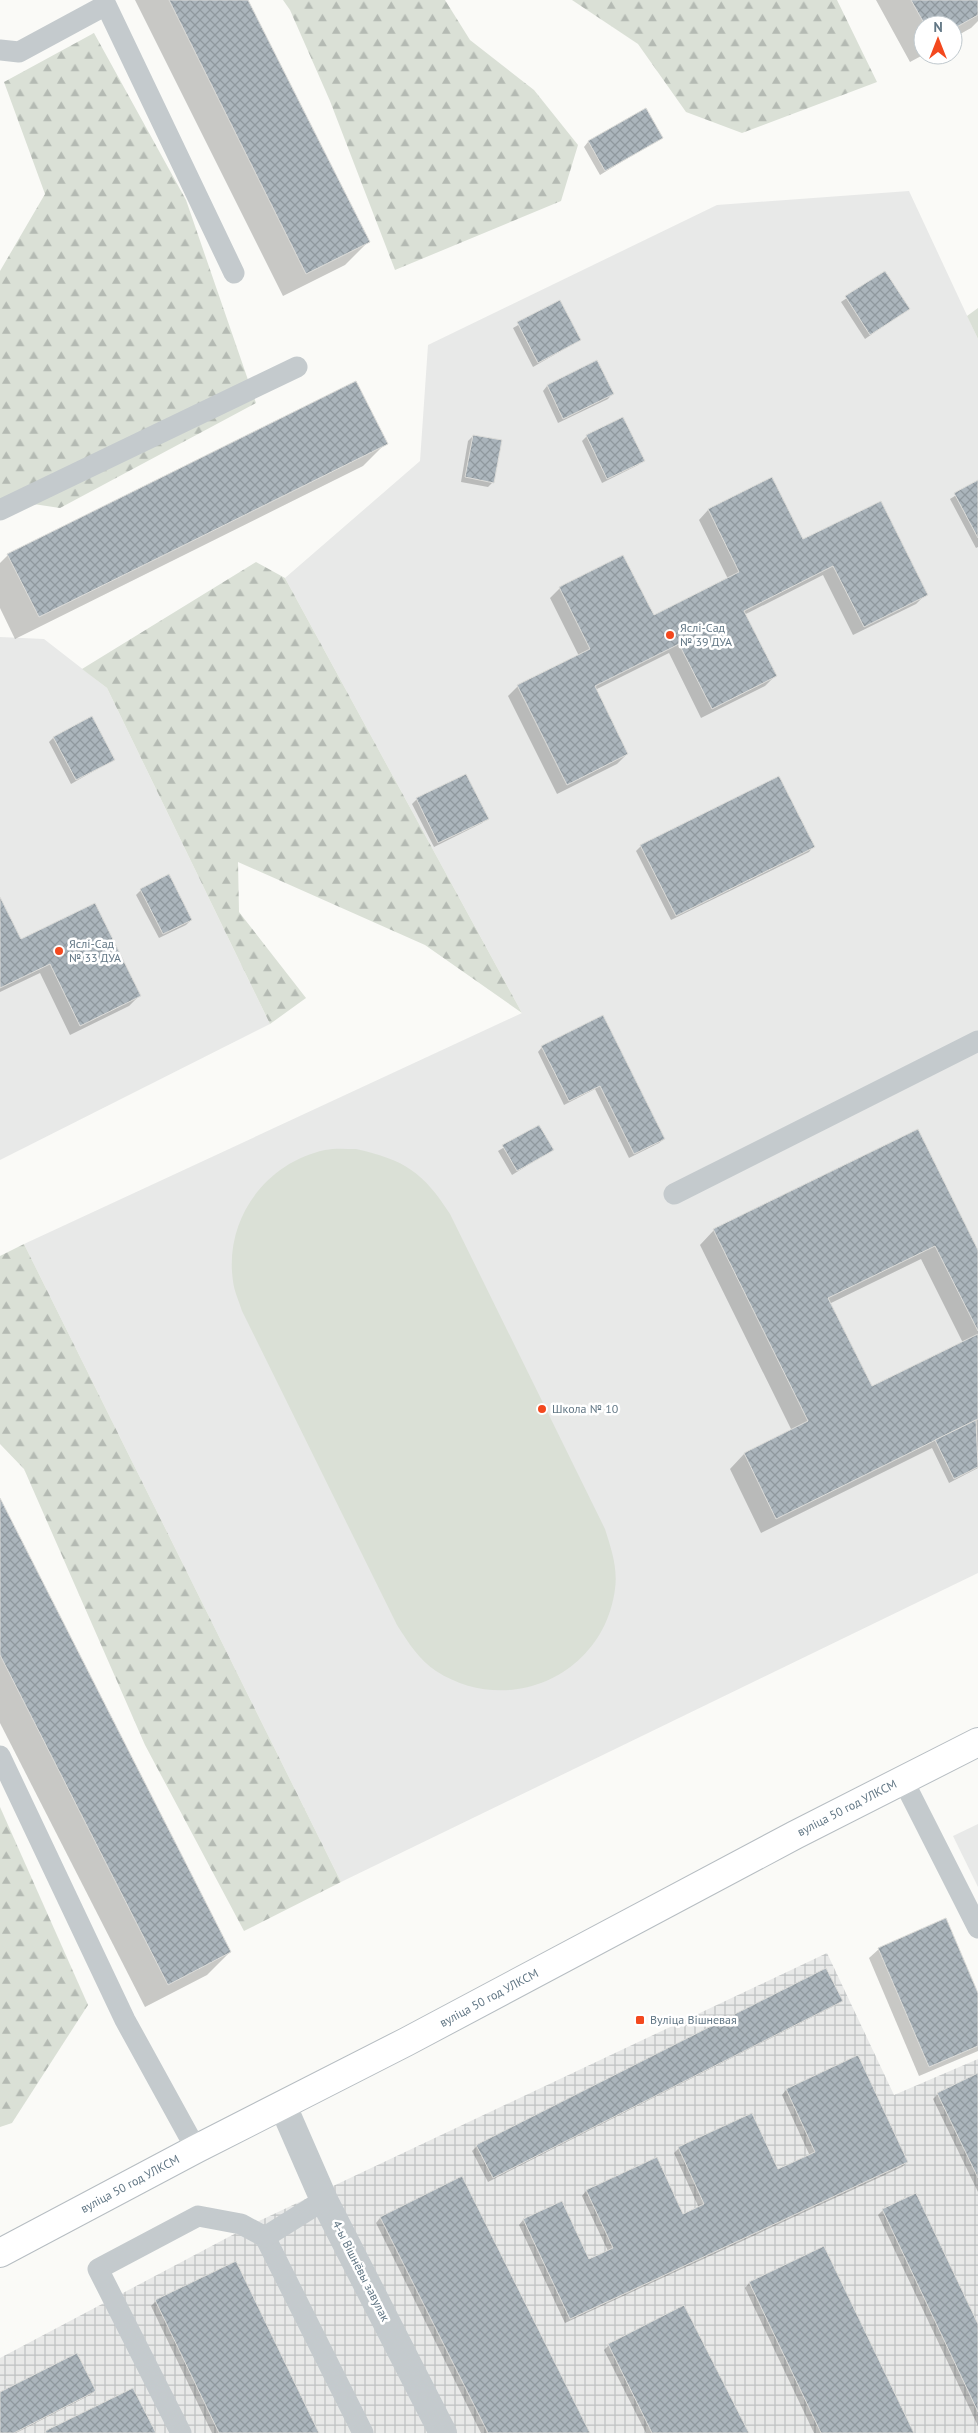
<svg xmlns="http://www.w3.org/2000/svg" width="978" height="2433" font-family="'PT Sans',sans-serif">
<defs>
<pattern id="industrial-grid" width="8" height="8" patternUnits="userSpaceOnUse" patternTransform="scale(1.25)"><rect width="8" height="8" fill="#e8e9e8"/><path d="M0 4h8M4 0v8" fill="none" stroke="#bfc2c2"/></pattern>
<pattern id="forest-firs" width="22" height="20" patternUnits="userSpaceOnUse" patternTransform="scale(1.25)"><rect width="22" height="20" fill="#dae0d6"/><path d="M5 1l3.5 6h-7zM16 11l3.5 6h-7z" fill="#b4bab3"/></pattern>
<pattern id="building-cross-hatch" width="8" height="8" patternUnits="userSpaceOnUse" patternTransform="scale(1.25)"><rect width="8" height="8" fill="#abb5bc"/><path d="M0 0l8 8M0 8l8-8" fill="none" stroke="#8f989e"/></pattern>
</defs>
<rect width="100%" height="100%" fill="#fafaf7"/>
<g fill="#e8e9e8">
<path d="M 909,191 L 978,339 L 978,1573 L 341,1882 L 24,1244 L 522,1013 L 285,578 L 420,461 L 428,345 L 717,205 Z"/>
<path d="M 0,637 L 44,639 L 107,688 L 270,1024 L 0,1160 Z"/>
<path d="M 978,1824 L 978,1887 L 953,1836 Z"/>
</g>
<path fill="url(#industrial-grid)" d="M 827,1953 L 894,2095 L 978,2059 L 978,2433 L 0,2433 L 0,2358 L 259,2221 Z"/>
<g fill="url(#forest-firs)">
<path d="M 283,0 L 445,0 L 470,40 L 534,90 L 578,145 L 561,201 L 395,270 L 330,101 L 290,10 Z"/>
<path d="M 572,0 L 837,0 L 877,82 L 742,133 L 686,112 L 638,44 Z"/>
<path d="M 94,33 L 186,200 L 256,403 L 60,508 L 0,499 L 0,271 L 45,194 L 4,82 Z"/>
<path d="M 978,308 L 978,339 L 967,316 Z"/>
<path d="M 256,562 L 285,578 L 522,1013 L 425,945 L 238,862 L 239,912 L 306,998 L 270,1024 L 107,688 L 82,669 Z"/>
<path d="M 24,1244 L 341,1882 L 244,1931 L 145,1745 L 24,1469 L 0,1444 L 0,1256 Z"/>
<path d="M 0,1807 L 88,2005 L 12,2123 L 0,2127 Z"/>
</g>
<path fill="#dae0d6" d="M 356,1149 C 405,1160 423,1172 450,1214 L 605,1529 C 611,1548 618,1568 615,1589 C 604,1675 509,1718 436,1671 C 419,1660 408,1642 397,1625 L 242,1311 C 239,1301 234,1291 233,1281 C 224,1220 265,1163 325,1150 C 335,1148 346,1149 356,1149 Z"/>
<g fill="#0003" fill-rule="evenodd">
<path d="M 135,0 L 247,0 L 368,242 L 345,265 L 283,296 Z"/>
<path d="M 876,0 L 978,0 L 978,21 L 971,28 L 953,38 L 953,25 L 923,25 L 923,55 L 910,62 Z"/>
<path d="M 662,137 L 600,175 L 584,147 L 588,142 Z"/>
<path d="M 884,273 L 908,309 L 865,339 L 841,302 Z"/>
<path d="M 559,301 L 580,340 L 533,367 L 513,328 Z"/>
<path d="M 596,362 L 612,394 L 608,399 L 558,423 L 543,391 L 547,386 Z"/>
<path d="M 622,419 L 643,460 L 638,465 L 602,483 L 582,441 L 587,436 Z"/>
<path d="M 473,436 L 493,482 L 488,487 L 461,482 L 468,441 Z"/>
<path d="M 386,443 L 363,466 L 15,639 L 0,608 L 0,563 L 8,555 Z"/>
<path d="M 771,479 L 803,541 L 926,594 L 916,604 L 853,635 L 823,575 L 744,615 L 775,676 L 765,686 L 701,718 L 669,653 L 595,690 L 627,754 L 617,764 L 557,794 L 508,696 L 518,686 L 579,656 L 550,598 L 560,588 L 653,617 L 728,579 L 699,520 L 708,510 Z"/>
<path d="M 978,481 L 978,547 L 976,548 L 950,499 Z"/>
<path d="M 53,738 L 113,760 L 71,784 L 49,742 Z"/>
<path d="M 417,799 L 487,818 L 482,823 L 434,847 L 412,804 Z"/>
<path d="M 641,846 L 813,847 L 809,852 L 671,920 L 636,851 Z"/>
<path d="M 141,890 L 191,920 L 186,925 L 159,938 L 136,895 Z"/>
<path d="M 0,900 L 20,941 L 139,996 L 129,1006 L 70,1035 L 40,973 L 0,992 Z"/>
<path d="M 603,1016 L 664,1139 L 659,1143 L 629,1158 L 595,1089 L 564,1105 L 538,1052 L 542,1047 Z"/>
<path d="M 539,1126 L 552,1150 L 512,1175 L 498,1151 Z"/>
<path d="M 917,1130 L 978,1253 L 978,1468 L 949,1483 L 932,1448 L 761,1533 L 730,1469 L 744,1454 L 792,1431 L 700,1245 L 714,1230 ZM 921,1259 L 963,1343 L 871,1388 L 829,1304 Z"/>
<path d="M 0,1501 L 230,1952 L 207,1975 L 145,2007 L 0,1723 Z"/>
<path d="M 879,1949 L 978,1996 L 978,2051 L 919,2076 L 869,1958 Z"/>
<path d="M 841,2001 L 836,2005 L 488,2182 L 472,2151 L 477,2146 Z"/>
<path d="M 857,2057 L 907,2162 L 902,2167 L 565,2323 L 519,2225 L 523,2220 L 561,2202 L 588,2260 L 608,2251 L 582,2196 L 586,2191 L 656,2159 L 683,2215 L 699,2208 L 674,2153 L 679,2148 L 778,2171 L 810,2156 L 782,2095 L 786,2090 Z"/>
<path d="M 978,2075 L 978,2192 L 933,2099 L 938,2094 Z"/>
<path d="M 461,2178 L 589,2433 L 481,2433 L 376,2223 L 380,2218 Z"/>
<path d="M 883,2210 L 978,2327 L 978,2426 L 878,2215 Z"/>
<path d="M 824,2248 L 912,2433 L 814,2433 L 745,2288 L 749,2283 Z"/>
<path d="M 235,2263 L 317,2433 L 212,2433 L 151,2306 L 156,2301 Z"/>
<path d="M 609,2345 L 748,2433 L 646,2433 L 604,2350 Z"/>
<path d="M 95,2391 L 90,2395 L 16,2433 L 0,2433 L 0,2393 Z"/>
</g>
<g fill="url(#building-cross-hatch)" stroke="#dcdcd9">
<path d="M 169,0 L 248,0 L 370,242 L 306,274 Z"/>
<path d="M 911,0 L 978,0 L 978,15 L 953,29 L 953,25 L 925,25 Z"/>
<path d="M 646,108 L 663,138 L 605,171 L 588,141 Z"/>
<path d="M 885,271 L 910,309 L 870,335 L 845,296 Z"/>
<path d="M 560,300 L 581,340 L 538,363 L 517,322 Z"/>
<path d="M 597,360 L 614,394 L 563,419 L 547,385 Z"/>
<path d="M 356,381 L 388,444 L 39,617 L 7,554 Z"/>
<path d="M 623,417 L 645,461 L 607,479 L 586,435 Z"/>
<path d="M 473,435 L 502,440 L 494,483 L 465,477 Z"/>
<path d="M 772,477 L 803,539 L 881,501 L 928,595 L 864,627 L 833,566 L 744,611 L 777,676 L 712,709 L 679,644 L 595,686 L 628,754 L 567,785 L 517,685 L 590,649 L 559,587 L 623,555 L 654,615 L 739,572 L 708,509 Z"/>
<path d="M 978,480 L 978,538 L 954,493 Z"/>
<path d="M 92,716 L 115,760 L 76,780 L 53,737 Z"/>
<path d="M 466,774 L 489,819 L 438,843 L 416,798 Z"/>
<path d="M 779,776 L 815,847 L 676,916 L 640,845 Z"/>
<path d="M 169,874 L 192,920 L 163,934 L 140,889 Z"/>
<path d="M 0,897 L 21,939 L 95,903 L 141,996 L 80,1026 L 50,964 L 0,988 Z"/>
<path d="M 603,1015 L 665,1139 L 634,1154 L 600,1086 L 569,1101 L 541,1046 Z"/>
<path d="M 539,1125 L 554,1150 L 517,1171 L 502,1145 Z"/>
<path d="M 918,1129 L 978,1250 L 978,1331 L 935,1246 L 828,1298 L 872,1386 L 978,1334 L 978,1419 L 776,1519 L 744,1453 L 808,1421 L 713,1229 Z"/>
<path d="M 976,1420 L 978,1467 L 954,1479 L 935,1440 Z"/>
<path d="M 0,1498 L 231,1952 L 168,1985 L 0,1655 Z"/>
<path d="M 946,1918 L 978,1993 L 978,2046 L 929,2067 L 878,1948 Z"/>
<path d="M 826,1968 L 843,2001 L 493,2178 L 476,2145 Z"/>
<path d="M 858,2055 L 908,2162 L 570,2319 L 523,2219 L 562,2201 L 589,2259 L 613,2248 L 586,2190 L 657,2157 L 683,2214 L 704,2204 L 678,2147 L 752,2113 L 778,2169 L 815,2152 L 786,2089 Z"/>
<path d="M 978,2073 L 978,2178 L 937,2093 Z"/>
<path d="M 462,2176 L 590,2433 L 488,2433 L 380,2217 Z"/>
<path d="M 916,2193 L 978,2324 L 978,2412 L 882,2209 Z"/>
<path d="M 824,2246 L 914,2433 L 821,2433 L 749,2282 Z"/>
<path d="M 236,2261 L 319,2433 L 219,2433 L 155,2300 Z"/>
<path d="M 684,2305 L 749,2433 L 652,2433 L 608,2344 Z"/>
<path d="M 77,2353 L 96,2391 L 14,2433 L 0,2433 L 0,2392 Z"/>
<path d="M 133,2388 L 156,2433 L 46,2433 L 45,2431 Z"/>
</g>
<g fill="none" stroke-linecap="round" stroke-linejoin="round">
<g stroke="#b6bdc2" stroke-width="30">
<path id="secondary" d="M 0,2253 L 196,2149 L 406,2042 L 795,1835 L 978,1742"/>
</g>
<g stroke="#c4cacd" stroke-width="21">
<path d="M 0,50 L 19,52 L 106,5 L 234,273"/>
<path d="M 0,510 L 297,367"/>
<path d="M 674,1194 L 978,1041"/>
<path d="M 0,1756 L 125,2020 L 196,2149"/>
<path d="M 903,1780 L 978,1928"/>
<path d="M 265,2237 L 363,2433"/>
<path d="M 181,2433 L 98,2269 L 198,2216 L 241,2224 L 265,2237 L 324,2200"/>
</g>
<path stroke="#c4cacd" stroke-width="28" d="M 283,2106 L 324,2200 L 443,2433"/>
<use href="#secondary" stroke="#fff" stroke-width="28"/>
</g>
<g fill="#f3481e" stroke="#fff" stroke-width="2">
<circle cx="670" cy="635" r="5"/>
<circle cx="59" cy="951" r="5"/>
<circle cx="542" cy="1409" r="5"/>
<rect x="635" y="2015" width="10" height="10" rx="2.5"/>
</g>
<g text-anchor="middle" stroke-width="5" stroke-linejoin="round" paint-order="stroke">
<g font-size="12" fill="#627785" stroke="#fff" text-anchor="start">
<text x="680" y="632">Яслі-Сад<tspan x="680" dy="14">№ 39 ДУА</tspan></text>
<text x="69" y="948">Яслі-Сад<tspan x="69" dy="14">№ 33 ДУА</tspan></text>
<text x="552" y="1413">Школа № 10</text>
<text x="650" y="2024">Вуліца Вішневая</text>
</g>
<g font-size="12" fill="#627785" stroke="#fff">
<text transform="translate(847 1808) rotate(-27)" y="4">вуліца 50 год УЛКСМ</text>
<text transform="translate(489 1998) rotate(-28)" y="4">вуліца 50 год УЛКСМ</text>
<text transform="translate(130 2184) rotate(-28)" y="4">вуліца 50 год УЛКСМ</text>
<text transform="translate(361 2271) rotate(63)" y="4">4-ы Вішнёвы завулак</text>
</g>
</g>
<g transform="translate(938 40)"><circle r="24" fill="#ffffff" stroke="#c0c9ce"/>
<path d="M0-4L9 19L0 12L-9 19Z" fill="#f3481e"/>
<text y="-8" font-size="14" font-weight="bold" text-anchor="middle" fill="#627785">N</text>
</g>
</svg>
